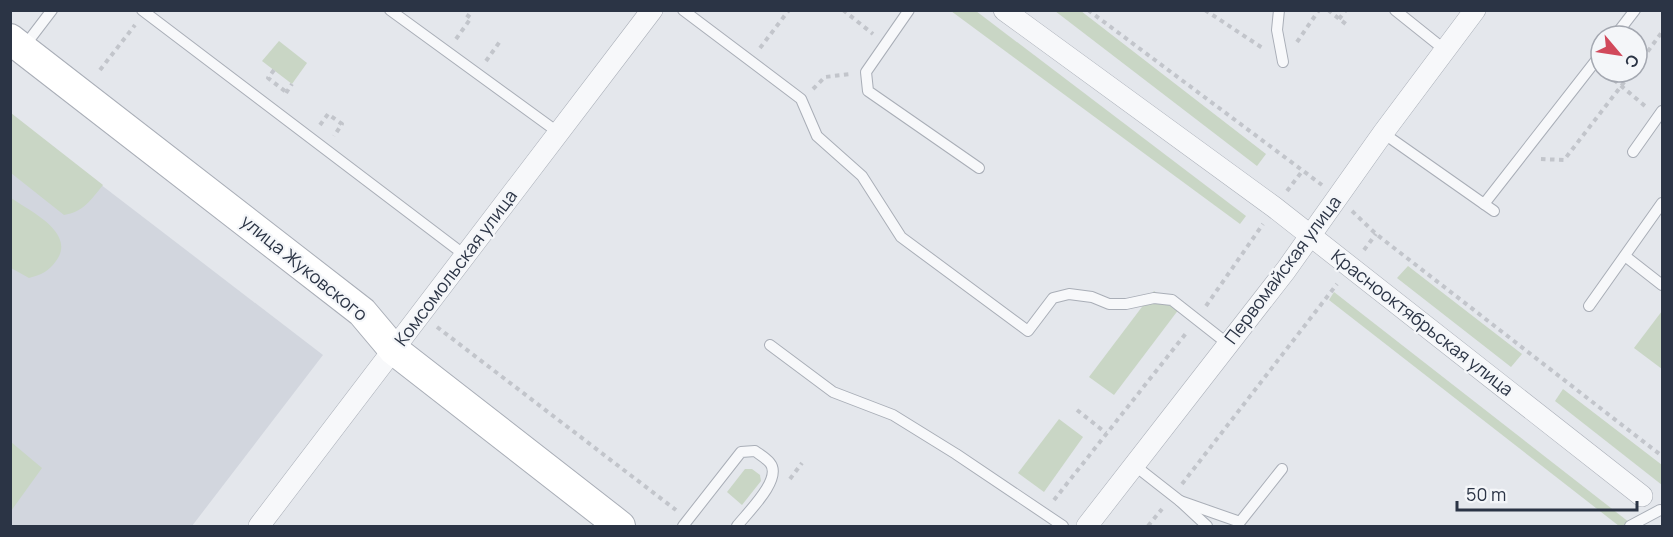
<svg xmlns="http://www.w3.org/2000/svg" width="1673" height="537" font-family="Manrope,sans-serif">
<rect width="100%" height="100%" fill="#e4e7ec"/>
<path fill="#d2d6de" d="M 10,115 L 323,355 L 192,526 L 11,526 Z"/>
<g fill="#c9d6c5">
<path d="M 951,11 L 976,11 L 1246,216 L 1240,224 Z"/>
<path d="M 1055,11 L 1081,11 L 1266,154 L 1257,166 Z"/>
<path d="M 279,41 L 307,63 L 292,84 L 262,61 Z"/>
<path d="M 11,113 L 103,185 C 91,200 83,212 64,215 L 11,173 Z"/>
<path d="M 11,198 C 30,211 77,233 56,261 C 49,271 41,275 29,278 L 11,268 Z"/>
<path d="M 1408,266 L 1522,354 L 1511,367 L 1397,278 Z"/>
<path d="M 1154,291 L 1179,309 L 1114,395 L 1089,377 Z"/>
<path d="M 1334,292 L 1634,526 L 1619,526 L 1329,300 Z"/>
<path d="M 1662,311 L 1662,369 L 1634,348 Z"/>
<path d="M 1563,389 L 1662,465 L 1662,485 L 1555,401 Z"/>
<path d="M 1059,419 L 1083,437 L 1044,492 L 1018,473 Z"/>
<path d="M 11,442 L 42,468 L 11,511 Z"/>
<path d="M 745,469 L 752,469 L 760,475 L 761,481 L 742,505 L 727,492 Z"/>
</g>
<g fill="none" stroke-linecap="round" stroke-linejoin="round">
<g stroke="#a9aeb7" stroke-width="12">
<g id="lane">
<path d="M 142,10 L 466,256"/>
<path d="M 390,10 L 559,133"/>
<path d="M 683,10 L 801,99 L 817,136 L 862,176 L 901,237 L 1028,331 L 1053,298 L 1069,294 L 1092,297 L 1109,304 L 1126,304 L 1154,298 L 1172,300 L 1228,344"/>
<path d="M 909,10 L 866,72 L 868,91 L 979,168"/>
<path d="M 1279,10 L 1277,30 L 1283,62"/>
<path d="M 1395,10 L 1445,50"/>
<path d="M 1615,36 L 1635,10"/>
<path d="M 23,48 L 52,10"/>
<path d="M 1383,133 L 1484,204 L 1601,54"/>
<path d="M 1633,152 L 1662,111"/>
<path d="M 1484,204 L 1494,211"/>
<path d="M 1625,256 L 1662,285"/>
<path d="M 1589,306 L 1662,203"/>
<path d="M 770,345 L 833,392 L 893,415 L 956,454 L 1063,526"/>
<path d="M 1134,465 L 1180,501 L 1207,526"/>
<path d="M 1180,501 L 1240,522 L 1282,469"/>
<path d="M 683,526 L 741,452 L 755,451 C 759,454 766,458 770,463 C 783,479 747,513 737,526"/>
<path d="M 1630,526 L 1660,510"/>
</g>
</g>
<g stroke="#a9aeb7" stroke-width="22">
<g id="street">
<path d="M 1004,10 L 1274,207 L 1642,496"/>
<path d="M 259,526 L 652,10"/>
<path d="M 1087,526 L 1286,270 L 1383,133 L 1475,10"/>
</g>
</g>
<g stroke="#a9aeb7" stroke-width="32">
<path id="secondary" d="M 10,39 L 362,312 L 394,350 L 620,526"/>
</g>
<g stroke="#c2c5cb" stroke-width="4" stroke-dasharray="4.5 4.5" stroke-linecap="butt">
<path d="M 843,10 L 873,34"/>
<path d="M 1088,10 L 1322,185"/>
<path d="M 1205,10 L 1264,49"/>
<path d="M 1328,10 L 1347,25"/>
<path d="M 1339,19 L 1346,10"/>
<path d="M 456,39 L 471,18 L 463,12"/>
<path d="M 1297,42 L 1319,10"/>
<path d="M 760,48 L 789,10"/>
<path d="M 486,61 L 501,40"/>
<path d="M 1637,66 L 1662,32"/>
<path d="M 100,70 L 135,25"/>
<path d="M 274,70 L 268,78 L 286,92"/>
<path d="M 1607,74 L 1645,106"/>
<path d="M 813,89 L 825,77 L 851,74"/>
<path d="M 286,93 L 292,84"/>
<path d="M 320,125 L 328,114 L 342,124 L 334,136"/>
<path d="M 1541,159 L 1564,160 L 1632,72"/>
<path d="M 1287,191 L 1303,170"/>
<path d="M 1352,211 L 1376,234 L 1662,456"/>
<path d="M 1364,250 L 1376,234"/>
<path d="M 1206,306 L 1263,224"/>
<path d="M 437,327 L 676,510"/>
<path d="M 1077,410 L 1106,433"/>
<path d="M 790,479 L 802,463"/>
<path d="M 1182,484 L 1337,284"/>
<path d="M 1054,500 L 1187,332"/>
<path d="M 1148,526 L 1162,509"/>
</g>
<use href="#lane" stroke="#f7f8fa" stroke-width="10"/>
<use href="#street" stroke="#f7f8fa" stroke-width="21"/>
<use href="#secondary" stroke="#fff" stroke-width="30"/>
</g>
<g text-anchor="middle" stroke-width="4.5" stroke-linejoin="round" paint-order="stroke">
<g font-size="18" fill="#2b3445" stroke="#f4f6f9">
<text transform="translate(304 268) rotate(39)" y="6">улица Жуковского</text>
<text transform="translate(456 268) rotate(-53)" y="6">Комсомольская улица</text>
<text transform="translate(1283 270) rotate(-53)" y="6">Первомайская улица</text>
<text transform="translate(1422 323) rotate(38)" y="6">Краснооктябрьская улица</text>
</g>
</g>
<rect width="1673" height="537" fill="none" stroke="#2b3445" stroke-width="24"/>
<g transform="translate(1619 54) rotate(119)"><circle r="28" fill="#f4f6f9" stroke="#a4a8b1" stroke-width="1.5"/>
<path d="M0-4.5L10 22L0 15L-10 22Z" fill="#d1495b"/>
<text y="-9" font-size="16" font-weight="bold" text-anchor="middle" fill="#2b3445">С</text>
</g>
<path d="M1457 501v9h180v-9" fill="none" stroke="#2b3445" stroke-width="3"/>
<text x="1466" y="501" font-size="18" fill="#2b3445" stroke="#f4f6f9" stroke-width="4.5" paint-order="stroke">50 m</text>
</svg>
